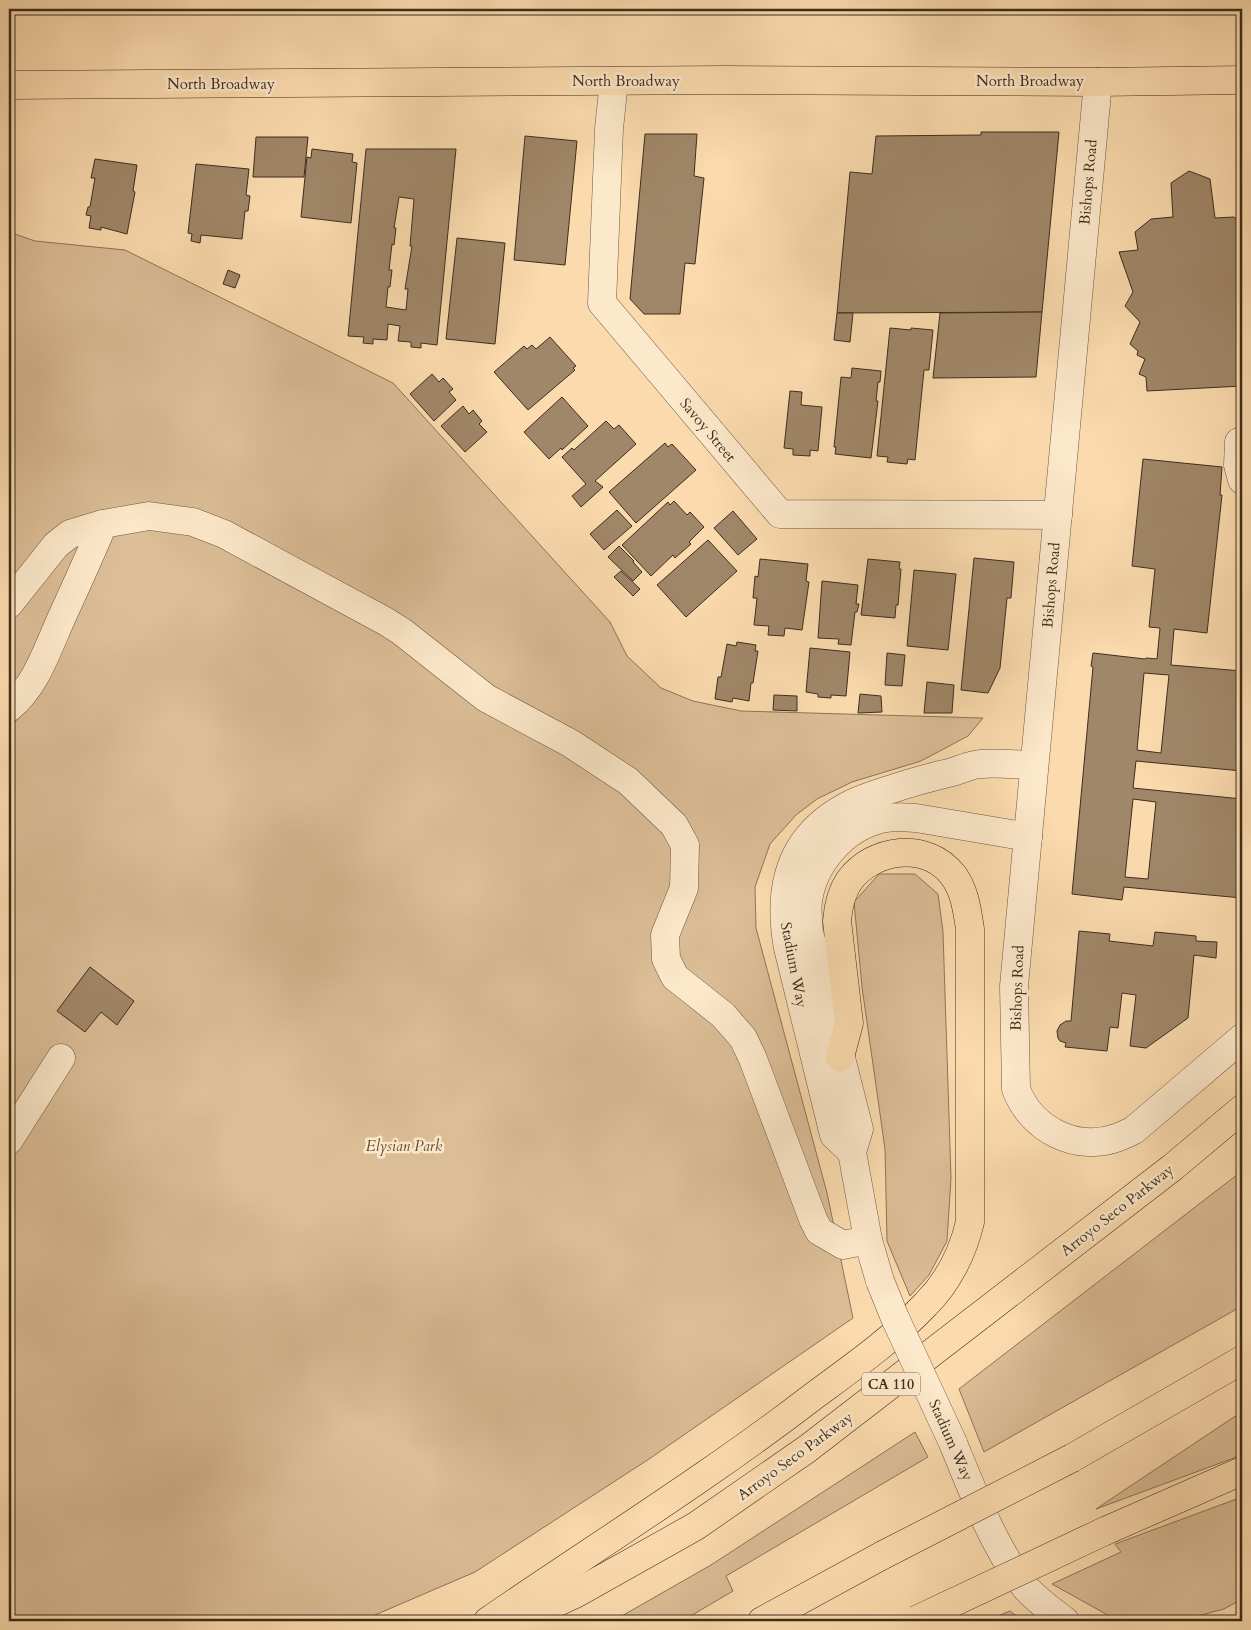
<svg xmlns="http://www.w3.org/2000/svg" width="1251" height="1630" font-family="Cardo,serif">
<rect width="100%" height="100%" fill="#fbdbae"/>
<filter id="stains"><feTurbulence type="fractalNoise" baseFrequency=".004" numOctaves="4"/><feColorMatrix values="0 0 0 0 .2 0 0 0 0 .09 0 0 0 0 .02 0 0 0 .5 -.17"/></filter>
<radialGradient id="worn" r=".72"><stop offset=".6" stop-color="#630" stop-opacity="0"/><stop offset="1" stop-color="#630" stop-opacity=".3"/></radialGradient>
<g fill="#dbbd96" stroke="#8c755a">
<path d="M 9,232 L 35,241 L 125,250 L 393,383 L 610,622 L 627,656 L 661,688 L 693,701 L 741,711 L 983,718 L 968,736 L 921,761 L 852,782 L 817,799 L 796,815 L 770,844 L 755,887 L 756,928 L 827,1193 L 853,1318 L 649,1459 L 475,1572 L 361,1621 L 9,1621 Z"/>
<path d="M 879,874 L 915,874 L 938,894 L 943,932 L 951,1178 L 947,1241 L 929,1275 L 910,1296 L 887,1241 L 885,1149 L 862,987 L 854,902 Z"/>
<path d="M 1242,1171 L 1242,1306 L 984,1452 L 959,1389 Z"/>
<path d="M 1242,1413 L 1242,1455 L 1096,1509 L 1234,1417 Z"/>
<path d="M 915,1432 L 928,1457 L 726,1576 L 733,1591 L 682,1621 L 613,1621 L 711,1565 Z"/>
<path d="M 1242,1497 L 1242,1599 L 1224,1609 L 1179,1621 L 1133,1621 L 1113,1618 L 1052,1584 L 1121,1552 L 1115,1544 Z"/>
<path d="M 1010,1611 L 1023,1621 L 986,1621 Z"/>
</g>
<g fill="#a08769" stroke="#3e2d1e" fill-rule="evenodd">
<path d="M 981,132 L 1059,132 L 1042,312 L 837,313 L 850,172 L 872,174 L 876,136 L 981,135 Z"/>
<path d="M 645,134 L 697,134 L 694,176 L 704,178 L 695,264 L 685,263 L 680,314 L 644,314 L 630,299 Z"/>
<path d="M 525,136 L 577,141 L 565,265 L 514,260 Z"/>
<path d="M 256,137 L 308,137 L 304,177 L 253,177 Z"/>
<path d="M 312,149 L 353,154 L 352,162 L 357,163 L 351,223 L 301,217 L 307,157 L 311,158 Z"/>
<path d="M 366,149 L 456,149 L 437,345 L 421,343 L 421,348 L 411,347 L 411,342 L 398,341 L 400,326 L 388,324 L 387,340 L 373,339 L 373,344 L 363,343 L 364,337 L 348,336 ZM 399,197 L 414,199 L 410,246 L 412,246 L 405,289 L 408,289 L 406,310 L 386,307 L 388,287 L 390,287 L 392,270 L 389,270 L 392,244 L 394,245 L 396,228 L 394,228 Z"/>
<path d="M 95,159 L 137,165 L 133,191 L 135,192 L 127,234 L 101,227 L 101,230 L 89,228 L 91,216 L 86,215 L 88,207 L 90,207 L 95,178 L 91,178 Z"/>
<path d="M 196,164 L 249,169 L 246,195 L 250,196 L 248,211 L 245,211 L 242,239 L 201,235 L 200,243 L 191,241 L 192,234 L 188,233 Z"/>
<path d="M 1189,171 L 1210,179 L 1215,218 L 1234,217 L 1242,224 L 1242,386 L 1147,391 L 1146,377 L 1139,374 L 1145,359 L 1137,355 L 1138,351 L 1130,344 L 1140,322 L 1125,306 L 1133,292 L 1119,252 L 1138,250 L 1135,232 L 1151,219 L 1173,217 L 1171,183 Z"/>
<path d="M 457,238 L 505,243 L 495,344 L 446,339 Z"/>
<path d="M 228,270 L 240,275 L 235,288 L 223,284 Z"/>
<path d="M 1042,312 L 1036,377 L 933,378 L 940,313 Z"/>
<path d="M 837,313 L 853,313 L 850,342 L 834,340 Z"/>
<path d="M 890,328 L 911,330 L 911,328 L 933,330 L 929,370 L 924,370 L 915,460 L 908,459 L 907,464 L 887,462 L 888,457 L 877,456 Z"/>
<path d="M 550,337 L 576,366 L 573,368 L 575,370 L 528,410 L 494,372 L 524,346 L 527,349 L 532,345 L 536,349 Z"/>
<path d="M 852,368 L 881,371 L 880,382 L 878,382 L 876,401 L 878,401 L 871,458 L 835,454 L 836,447 L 834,447 L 841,377 L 851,378 Z"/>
<path d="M 432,374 L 439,382 L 443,378 L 453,389 L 449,392 L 456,400 L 434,421 L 410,394 Z"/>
<path d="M 790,391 L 802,392 L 801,405 L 822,407 L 818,451 L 810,450 L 810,456 L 793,455 L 793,449 L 784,448 Z"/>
<path d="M 562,397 L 588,426 L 562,450 L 561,448 L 549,459 L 524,432 Z"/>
<path d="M 463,406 L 469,414 L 473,410 L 482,421 L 479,424 L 487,432 L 465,452 L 441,426 Z"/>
<path d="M 606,421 L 614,429 L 619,425 L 636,444 L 595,481 L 603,487 L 581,507 L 572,496 L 586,484 L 562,457 L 572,448 L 574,450 Z"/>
<path d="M 665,443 L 668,447 L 672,444 L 696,470 L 636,523 L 609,492 Z"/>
<path d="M 1143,459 L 1222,467 L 1220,495 L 1222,495 L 1207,633 L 1174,629 L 1171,665 L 1242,671 L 1242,771 L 1136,761 L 1133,788 L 1242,799 L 1242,898 L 1124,887 L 1122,900 L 1072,894 L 1093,667 L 1091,666 L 1093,653 L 1145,659 L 1146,658 L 1157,659 L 1160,628 L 1149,627 L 1155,569 L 1132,566 ZM 1144,673 L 1169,675 L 1161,753 L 1137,750 ZM 1133,799 L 1156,802 L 1148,879 L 1125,877 Z"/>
<path d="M 674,501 L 687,515 L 690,512 L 704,527 L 689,542 L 691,544 L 675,558 L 673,555 L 651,576 L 622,545 L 668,502 L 670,505 Z"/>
<path d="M 617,510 L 632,526 L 604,550 L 590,534 Z"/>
<path d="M 733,511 L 757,539 L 738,555 L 714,528 Z"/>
<path d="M 708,540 L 737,571 L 686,617 L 657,585 Z"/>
<path d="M 619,546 L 634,561 L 633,562 L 642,572 L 633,581 L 608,557 Z"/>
<path d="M 974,558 L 1014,562 L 1011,598 L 1007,598 L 1000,668 L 988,693 L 961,690 Z"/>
<path d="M 760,559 L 808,564 L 806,581 L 809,582 L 802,630 L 785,628 L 784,636 L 768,635 L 769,626 L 754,625 L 757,598 L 753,598 L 755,576 L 758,577 Z"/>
<path d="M 868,559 L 900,562 L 899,569 L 901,569 L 898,605 L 896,605 L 895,618 L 861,615 Z"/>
<path d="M 914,570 L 956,574 L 948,650 L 907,646 Z"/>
<path d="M 621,571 L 640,589 L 633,596 L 614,577 Z"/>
<path d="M 822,581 L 858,585 L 856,604 L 859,604 L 857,612 L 855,612 L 851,645 L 838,644 L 839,639 L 818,638 Z"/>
<path d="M 737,642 L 756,645 L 755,651 L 758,651 L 753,683 L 751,683 L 749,701 L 733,698 L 732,702 L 715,699 L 718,677 L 721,677 L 727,644 L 736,646 Z"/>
<path d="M 810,648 L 850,652 L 846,696 L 831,695 L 831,698 L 818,697 L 818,694 L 806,692 Z"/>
<path d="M 887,653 L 905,655 L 902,686 L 885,685 Z"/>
<path d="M 927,682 L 954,685 L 952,713 L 924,713 Z"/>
<path d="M 860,694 L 881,696 L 882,712 L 858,713 Z"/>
<path d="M 774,695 L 797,696 L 797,711 L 773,710 Z"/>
<path d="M 1079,931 L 1110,934 L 1109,941 L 1153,946 L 1155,932 L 1196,936 L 1196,941 L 1217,942 L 1216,958 L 1194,955 L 1188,1018 L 1146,1048 L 1130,1046 L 1136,995 L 1122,993 L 1118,1028 L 1110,1027 L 1107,1051 L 1065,1047 L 1066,1043 L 1060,1041 L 1058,1038 L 1057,1031 L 1060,1025 L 1066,1021 L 1071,1021 Z"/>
<path d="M 90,967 L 134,1001 L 117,1025 L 101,1012 L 85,1032 L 57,1011 Z"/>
</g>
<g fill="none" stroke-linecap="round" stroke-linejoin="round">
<g stroke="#6d5842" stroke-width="29">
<g id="minor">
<path d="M 614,81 L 609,129 L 602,303 L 780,514 L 1058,515"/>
<path d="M 1098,82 L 1014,986 L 1016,1089 C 1031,1129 1075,1152 1116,1138 C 1122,1136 1128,1133 1134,1130 L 1242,1038"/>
<path d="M 1239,442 L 1238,465 L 1242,480"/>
<path d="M 9,604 L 56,545 L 70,534 L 103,524"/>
<path d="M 9,708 C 36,686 47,650 61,619 C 75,588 90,556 103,524 L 149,516 L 193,522 L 224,534 L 385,621 L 401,631 L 486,698 L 570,743 L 628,781 L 674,825 L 685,845 L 684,888 L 665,935 L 666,959 L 675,977 L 723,1015 L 743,1038 L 753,1059 L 813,1219 L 819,1231 L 843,1245 L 868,1240"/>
<path d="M 9,1140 L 61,1058"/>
<path d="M 852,1152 L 834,1135 L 788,948 C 777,888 789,837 847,806 C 864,797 883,792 901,786 C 919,780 937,776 956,771 C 964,768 973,764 981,764 C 998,762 1017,765 1034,765"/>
<path d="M 880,1281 L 868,1240 L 852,1152 L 859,1129 L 809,932 C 808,922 807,911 808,901 C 813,863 844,828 881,819 C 893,816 905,817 916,818 L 1028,837"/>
<path d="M 953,1443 C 971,1487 996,1553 1027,1589 C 1038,1601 1052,1611 1065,1621"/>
</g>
</g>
<g stroke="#3e2d1e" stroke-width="29">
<path id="major" d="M 9,85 L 724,80 L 1098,82 L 1242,80"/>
</g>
<g stroke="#3e2d1e" stroke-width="29">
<g id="highway">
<path d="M 1072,1458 L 1242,1360"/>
<path d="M 1105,1531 L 1242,1471"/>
<path d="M 488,1621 C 597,1546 710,1476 815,1395 C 853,1367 893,1339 926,1304 C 948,1282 963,1252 970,1222 L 970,929 C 967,910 965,891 953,875 C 926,841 873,848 849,881 C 841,893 838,908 837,921 L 849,1023 L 840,1057"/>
<path d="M 516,1621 L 575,1594 L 696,1526 L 807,1449 L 1173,1167 L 1242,1109"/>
<path d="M 762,1621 L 883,1555"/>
</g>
</g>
<use href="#minor" stroke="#fce8ca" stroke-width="28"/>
<use href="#major" stroke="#fbdbae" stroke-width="28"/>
<use href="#highway" stroke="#fbdbae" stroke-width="28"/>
<g stroke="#6d5842" stroke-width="29" stroke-linecap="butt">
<path id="minor-bridge" d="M 880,1281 L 895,1318 L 953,1443"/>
</g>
<g stroke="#3e2d1e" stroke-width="29" stroke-linecap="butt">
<g id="highway-bridge">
<path d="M 883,1555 L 1072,1458"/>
<path d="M 916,1620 L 1105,1531"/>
</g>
</g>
<use href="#minor-bridge" stroke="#fce8ca" stroke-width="28"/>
<use href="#highway-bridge" stroke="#fbdbae" stroke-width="28"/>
</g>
<g text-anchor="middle" stroke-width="5" stroke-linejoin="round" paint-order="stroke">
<rect fill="#fce8ca" stroke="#776552" stroke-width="1" x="862" y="1372.5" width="58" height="23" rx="4"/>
<g font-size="14" font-weight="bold" fill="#3e2d1e">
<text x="891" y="1389">CA 110</text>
</g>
<g font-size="15" fill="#3e2d1e" stroke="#fce8ca">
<text x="626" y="86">North Broadway</text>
<text x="1030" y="86">North Broadway</text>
<text x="221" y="89">North Broadway</text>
<text transform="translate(1088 182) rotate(-85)" y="5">Bishops Road</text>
<text transform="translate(708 430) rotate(50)" y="5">Savoy Street</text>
<text transform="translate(1051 585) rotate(-85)" y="5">Bishops Road</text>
<text transform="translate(794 965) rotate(79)" y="5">Stadium Way</text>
<text transform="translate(1017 988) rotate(-88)" y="5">Bishops Road</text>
<text transform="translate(1117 1210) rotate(-38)" y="5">Arroyo Seco Parkway</text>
<text transform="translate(951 1440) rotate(66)" y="5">Stadium Way</text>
<text transform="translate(795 1456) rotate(-36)" y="5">Arroyo Seco Parkway</text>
</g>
<g font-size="15" font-style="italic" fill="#5d4a36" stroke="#fce8ca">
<text x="404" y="1151">Elysian Park</text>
</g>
</g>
<rect width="1251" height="1630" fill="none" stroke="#fbdbae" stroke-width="30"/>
<rect x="10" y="10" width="1231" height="1610" fill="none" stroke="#3e2d1e" stroke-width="2.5"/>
<rect x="15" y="15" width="1221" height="1600" fill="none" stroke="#3e2d1e"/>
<rect width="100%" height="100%" filter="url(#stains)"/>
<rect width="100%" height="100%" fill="url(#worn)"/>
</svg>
